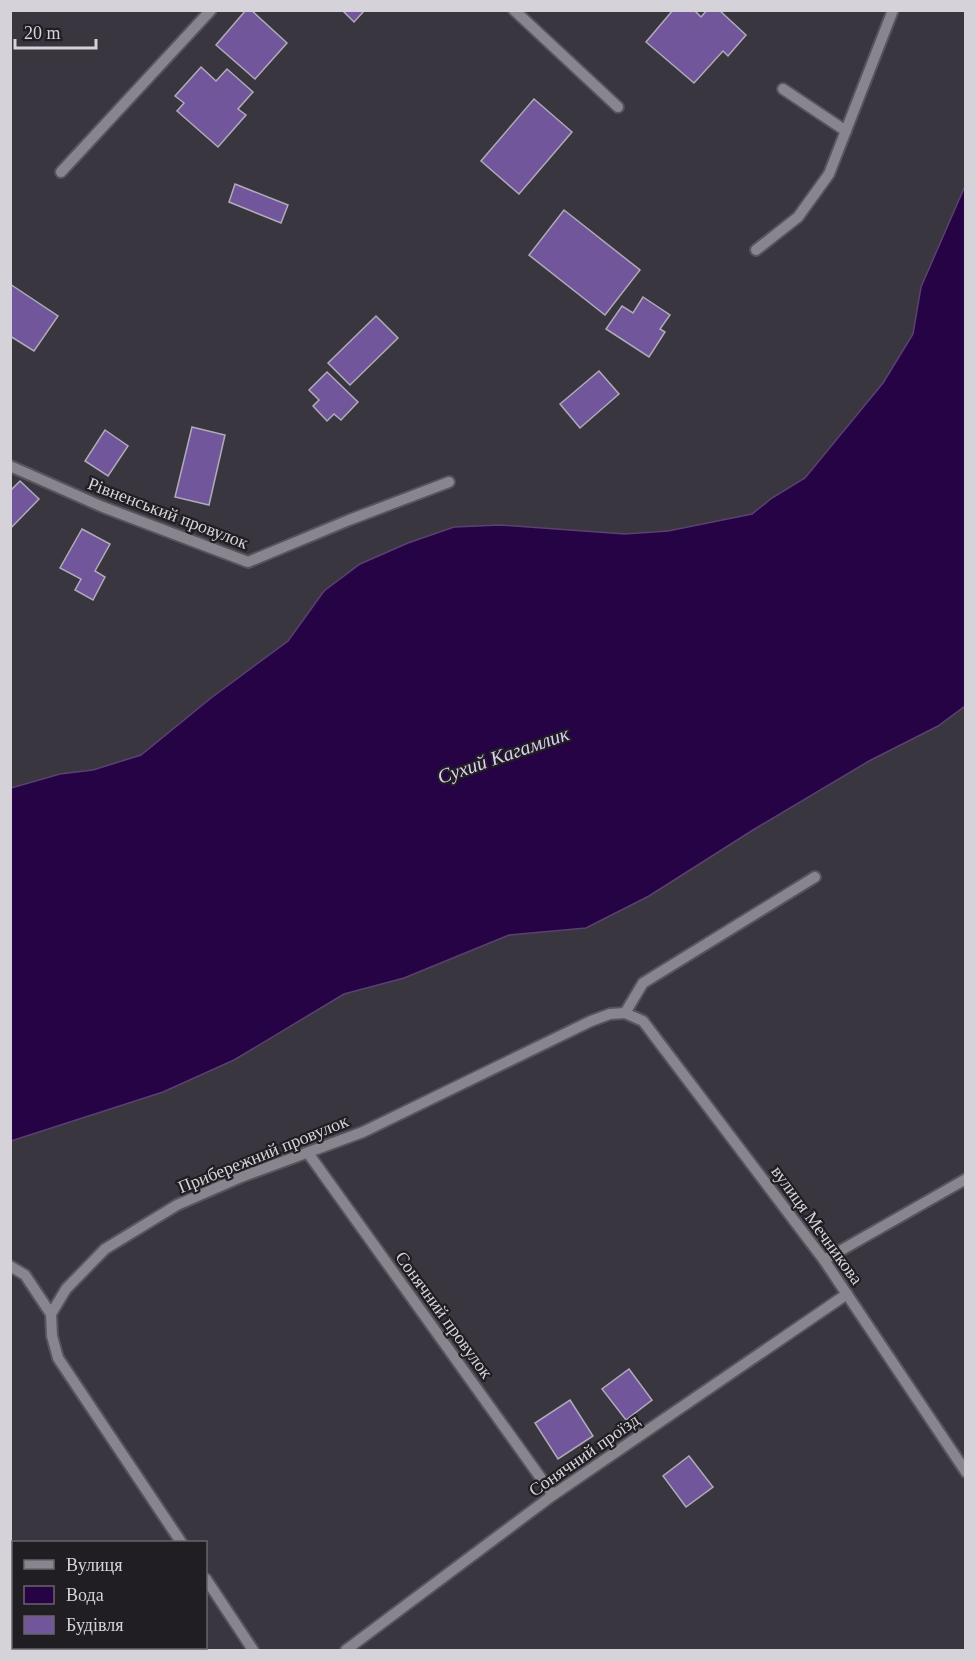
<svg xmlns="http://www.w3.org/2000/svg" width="976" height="1661" font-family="'Times New Roman',serif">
<rect width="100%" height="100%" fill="#39363f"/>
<path fill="#260344" stroke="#5a4171" stroke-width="1.5" d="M 965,186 L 965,706 L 938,726 L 869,761 L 753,830 L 649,896 L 586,928 L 509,935 L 404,978 L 344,994 L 234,1060 L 163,1092 L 11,1141 L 11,788 L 60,774 L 93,770 L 141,755 L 211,698 L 288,641 L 324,591 L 360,564 L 408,543 L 454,527 L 500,525 L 625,534 L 668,531 L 752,514 L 772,498 L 805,478 L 883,383 L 913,334 L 921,287 Z"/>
<g fill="#72569b" stroke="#afacb7" stroke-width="1.5">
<path d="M 246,10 L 251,10 L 287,43 L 255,79 L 216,45 Z"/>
<path d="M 342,10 L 365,10 L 354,22 Z"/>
<path d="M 673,10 L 694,10 L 701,17 L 707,10 L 719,10 L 746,35 L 728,56 L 723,51 L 694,83 L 646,42 Z"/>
<path d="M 201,67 L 216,81 L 227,69 L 253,92 L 238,109 L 246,115 L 218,147 L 177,111 L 184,103 L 175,96 Z"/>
<path d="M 534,99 L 572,132 L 519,194 L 481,161 Z"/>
<path d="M 235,184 L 288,205 L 281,223 L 229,202 Z"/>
<path d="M 564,210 L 640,270 L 605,315 L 529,255 Z"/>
<path d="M 10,284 L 58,316 L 34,351 L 10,336 Z"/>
<path d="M 643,297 L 670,315 L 660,329 L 665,332 L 649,357 L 606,329 L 622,306 L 633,313 Z"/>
<path d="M 376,316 L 398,338 L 350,385 L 328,363 Z"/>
<path d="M 599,371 L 619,394 L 580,428 L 560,404 Z"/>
<path d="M 327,372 L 358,402 L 341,420 L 334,414 L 327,421 L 313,406 L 319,400 L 309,390 Z"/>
<path d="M 192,427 L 225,435 L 209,505 L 175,497 Z"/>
<path d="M 105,430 L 128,446 L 108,476 L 85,461 Z"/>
<path d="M 20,481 L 39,499 L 10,529 L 10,491 Z"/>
<path d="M 82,529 L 110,544 L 95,571 L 105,577 L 93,600 L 75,590 L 81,579 L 60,568 Z"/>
<path d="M 629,1369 L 652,1400 L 626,1420 L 602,1389 Z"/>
<path d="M 570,1400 L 593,1436 L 558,1459 L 535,1423 Z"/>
<path d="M 689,1456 L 713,1487 L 686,1507 L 663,1476 Z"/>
</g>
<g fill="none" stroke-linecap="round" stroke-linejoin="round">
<g stroke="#56545c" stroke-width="14">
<g id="minor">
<path d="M 514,10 L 618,107"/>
<path d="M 783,89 L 846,131"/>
<path d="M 61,172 L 211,10"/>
<path d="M 756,250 L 798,217 L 829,174 L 893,10"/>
<path d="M 10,466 L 103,507 L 248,562 L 349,520 L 449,482"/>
<path d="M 625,1013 L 643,983 L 815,877"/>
<path d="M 308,1153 L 553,1495"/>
<path d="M 824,1260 L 966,1179"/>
<path d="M 10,1266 L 25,1275 L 51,1314"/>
<path d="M 181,1542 L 58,1358 L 52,1336 L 51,1314 L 66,1289 L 105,1249 L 177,1205 L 241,1177 L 363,1132 L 591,1021 L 610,1014 L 625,1013 L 643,1021 L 824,1260 L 966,1472"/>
<path d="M 206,1579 L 253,1650"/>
<path d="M 346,1650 L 553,1495 L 847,1294"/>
</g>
</g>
<use href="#minor" stroke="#88858f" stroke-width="10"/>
</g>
<g text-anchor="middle" stroke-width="4.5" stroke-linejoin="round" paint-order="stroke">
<g font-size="18" fill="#d5d3d9" stroke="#201e22">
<text transform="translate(168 513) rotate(21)" y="6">Рівненський провулок</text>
<text transform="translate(263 1154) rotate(-22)" y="6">Прибережний провулок</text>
<text transform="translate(817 1225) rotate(54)" y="6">вулиця Мечникова</text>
<text transform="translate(444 1315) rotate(54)" y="6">Сонячний провулок</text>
<text transform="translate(584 1455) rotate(-35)" y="6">Сонячний проїзд</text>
</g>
<g font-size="20" font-style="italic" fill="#dccef5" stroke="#201e22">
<text transform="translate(503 755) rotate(-19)" y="7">Сухий Кагамлик</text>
</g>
</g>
<rect width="976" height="1661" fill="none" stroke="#d5d3d9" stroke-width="24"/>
<rect x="12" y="1541" width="195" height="108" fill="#201e22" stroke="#68666b" stroke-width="1.5"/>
<rect x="24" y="1560" width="30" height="9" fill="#88858f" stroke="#68666b" stroke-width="1.5"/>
<text x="66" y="1571" font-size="18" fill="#d5d3d9">Вулиця</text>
<rect x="24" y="1586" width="30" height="18" fill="#260344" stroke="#68666b" stroke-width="1.5"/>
<text x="66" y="1601" font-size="18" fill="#d5d3d9">Вода</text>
<rect x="24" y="1616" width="30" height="18" fill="#72569b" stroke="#68666b" stroke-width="1.5"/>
<text x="66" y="1631" font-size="18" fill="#d5d3d9">Будівля</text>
<path d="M15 39v9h81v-9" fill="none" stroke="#d5d3d9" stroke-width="3"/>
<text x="24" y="39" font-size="18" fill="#d5d3d9" stroke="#201e22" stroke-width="4.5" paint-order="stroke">20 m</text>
</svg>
